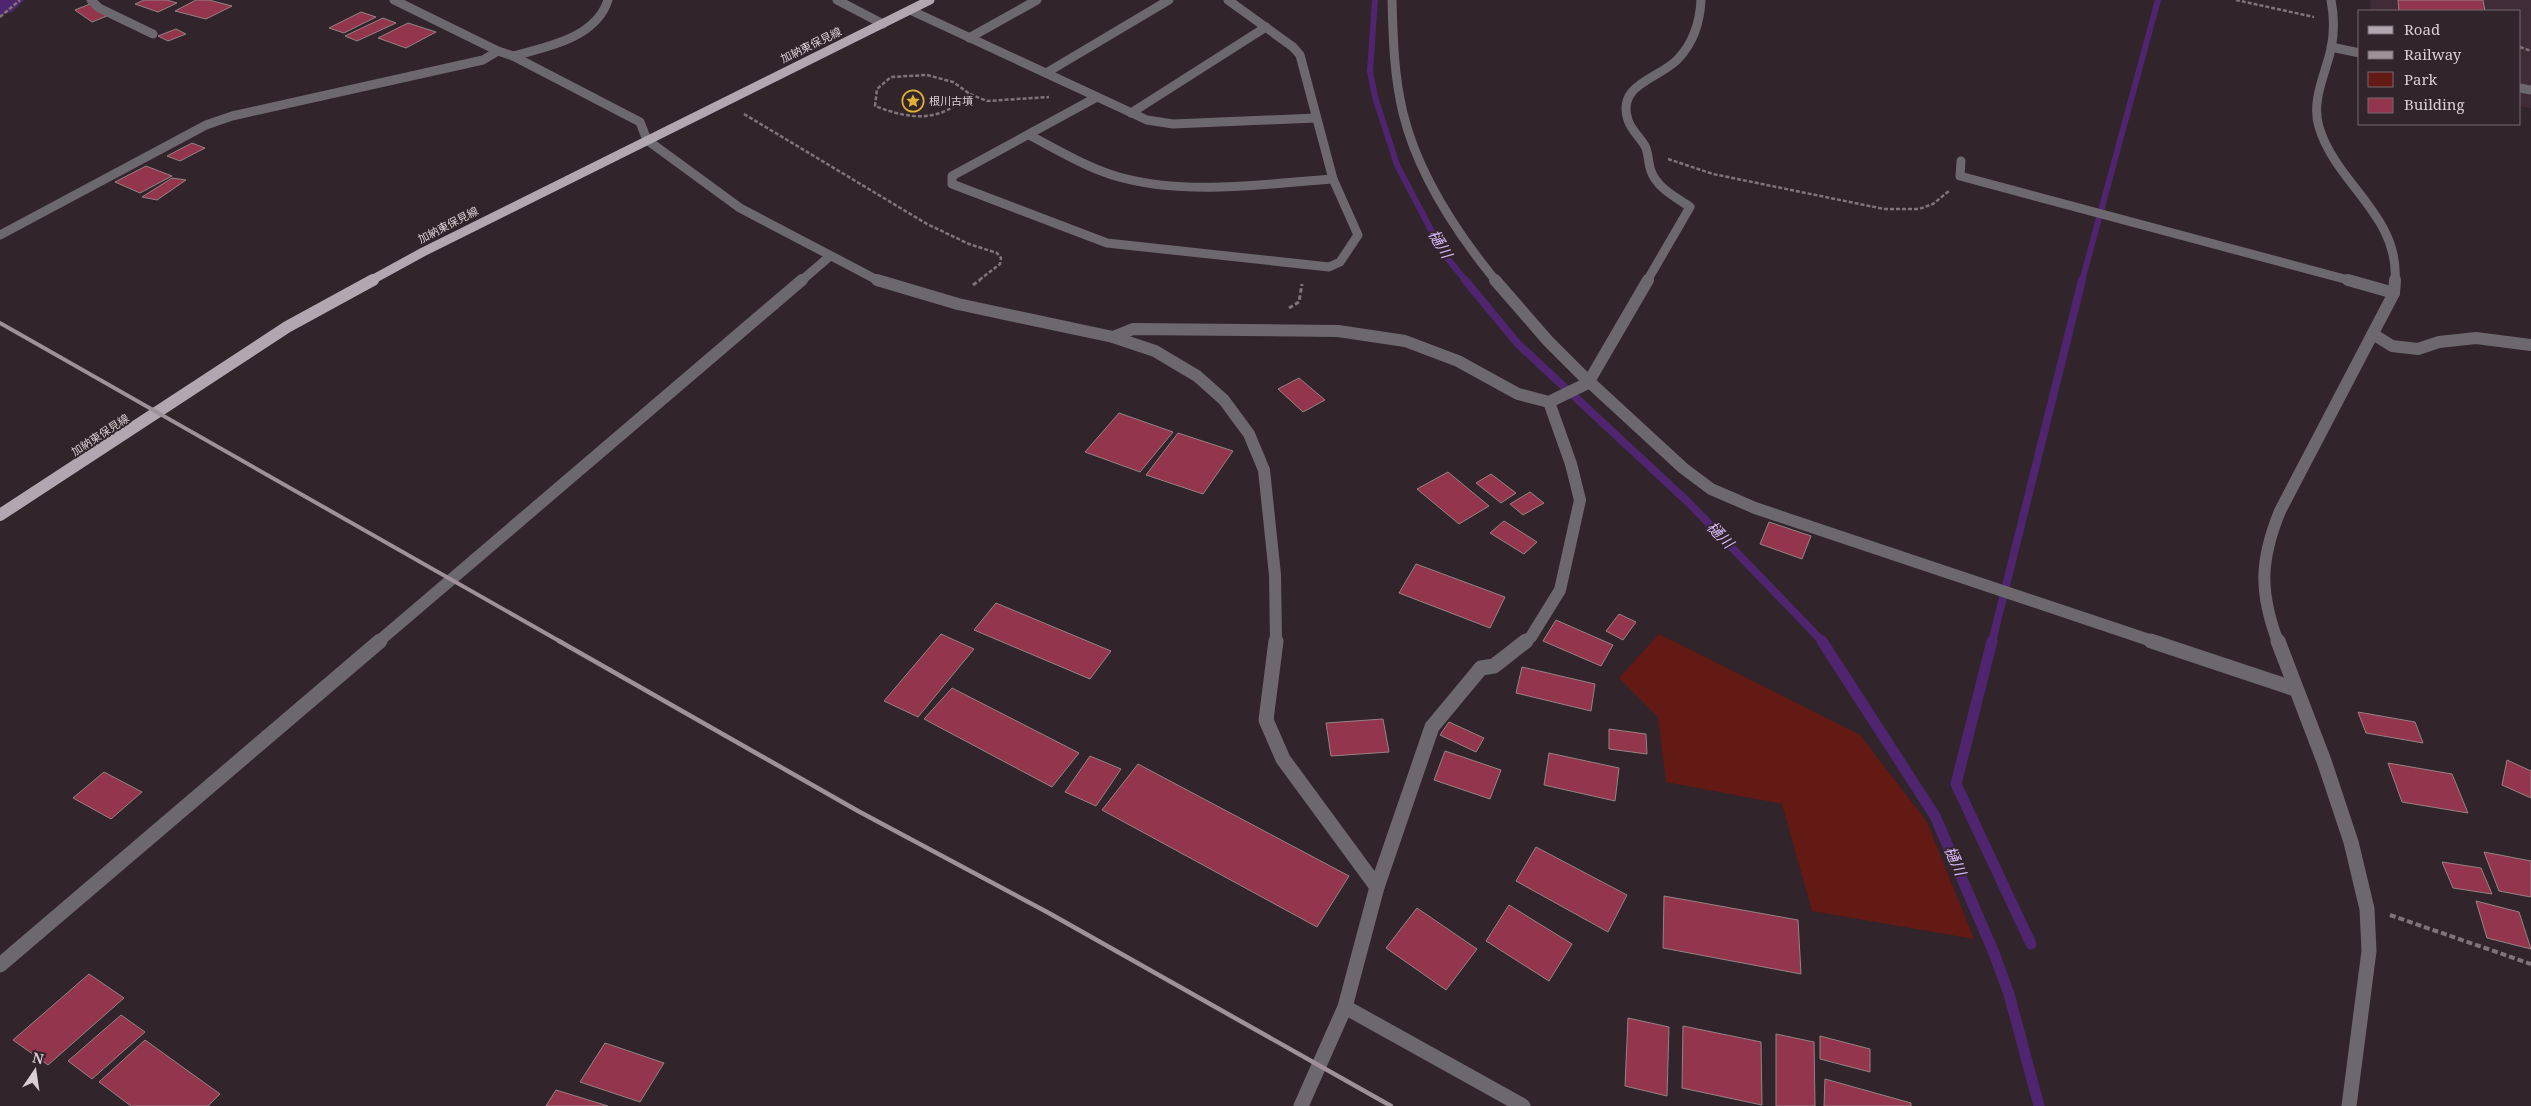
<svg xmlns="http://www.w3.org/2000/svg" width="2531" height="1106" font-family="'Noto Serif','Noto Sans JP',serif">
<rect width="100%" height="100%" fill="#32242b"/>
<path fill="#3f2c36" d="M 2370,0 L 2531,0 L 2531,108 L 2520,106 L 2520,11 L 2371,11 Z"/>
<path fill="#631914" d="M 1659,634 L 1860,735 L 1927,822 L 1974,939 L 1812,911 L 1782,804 L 1666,782 L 1658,717 L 1619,678 Z"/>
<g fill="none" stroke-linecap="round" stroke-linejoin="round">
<g stroke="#4f2570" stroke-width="6">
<path d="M 1375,0 L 1370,71 L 1375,97 L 1397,165 L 1443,253 L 1466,281"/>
<path d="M 2082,281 L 2158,0"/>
</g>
<g stroke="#4f2570" stroke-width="8">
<path d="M 1465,280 L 1518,344 L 1689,503 L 1823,642"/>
<path d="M 1992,642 L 2082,280"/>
</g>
<g stroke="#4f2570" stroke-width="11">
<path d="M 1822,641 L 1935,816 L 1994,953 L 2009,994 L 2039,1106"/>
<path d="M 1992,641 L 1956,784 L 2031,944"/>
</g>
<path fill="#4f2570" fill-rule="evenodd" d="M 0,0 L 24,0 L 12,12 L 0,15 Z"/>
</g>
<g fill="#92354d" stroke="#958385">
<path d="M 144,0 L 167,0 L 177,3 L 158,12 L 135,4 Z"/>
<path d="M 196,0 L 209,0 L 232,6 L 206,19 L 175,11 Z"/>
<path d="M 2398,0 L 2483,0 L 2485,11 L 2399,11 Z"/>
<path d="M 90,4 L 107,16 L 92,22 L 75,10 Z"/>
<path d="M 361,12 L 376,17 L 344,33 L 329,28 Z"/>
<path d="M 383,18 L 396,23 L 357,41 L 345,36 Z"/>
<path d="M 408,23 L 436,32 L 406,48 L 378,38 Z"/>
<path d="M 176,29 L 186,34 L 168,41 L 158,36 Z"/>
<path d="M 192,143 L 205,148 L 180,161 L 167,156 Z"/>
<path d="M 146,166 L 172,176 L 140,193 L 115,182 Z"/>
<path d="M 172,178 L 186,180 L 157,200 L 142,197 Z"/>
<path d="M 1299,378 L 1325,400 L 1303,412 L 1278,389 Z"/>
<path d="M 1119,413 L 1173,432 L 1140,472 L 1085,452 Z"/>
<path d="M 1178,433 L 1233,451 L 1203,494 L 1146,475 Z"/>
<path d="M 1448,472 L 1489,506 L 1459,524 L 1417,489 Z"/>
<path d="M 1491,474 L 1516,493 L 1501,503 L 1476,483 Z"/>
<path d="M 1530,492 L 1544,503 L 1523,515 L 1510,504 Z"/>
<path d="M 1504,521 L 1537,542 L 1524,554 L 1490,533 Z"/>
<path d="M 1769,522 L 1811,536 L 1802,559 L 1760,544 Z"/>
<path d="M 1416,564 L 1505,597 L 1490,628 L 1399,593 Z"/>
<path d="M 996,603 L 1111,651 L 1090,679 L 974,630 Z"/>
<path d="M 1619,614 L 1636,622 L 1623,640 L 1606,631 Z"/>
<path d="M 1556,620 L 1613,645 L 1601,666 L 1543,641 Z"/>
<path d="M 941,634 L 974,649 L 918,717 L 884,701 Z"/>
<path d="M 1522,667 L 1595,684 L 1591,711 L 1516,693 Z"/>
<path d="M 952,688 L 1079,753 L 1052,787 L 924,719 Z"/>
<path d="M 2358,712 L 2415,722 L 2423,743 L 2366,733 Z"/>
<path d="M 1383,719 L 1389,752 L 1331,756 L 1326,723 Z"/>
<path d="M 1449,722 L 1484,738 L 1476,752 L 1440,735 Z"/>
<path d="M 1609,729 L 1646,734 L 1647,754 L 1609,749 Z"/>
<path d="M 1445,751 L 1501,770 L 1490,799 L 1434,780 Z"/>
<path d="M 1549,753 L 1619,768 L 1615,801 L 1544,785 Z"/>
<path d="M 1090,756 L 1121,769 L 1096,806 L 1065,792 Z"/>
<path d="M 2507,760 L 2531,771 L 2531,798 L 2502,785 Z"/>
<path d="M 2388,763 L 2452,774 L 2468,813 L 2402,802 Z"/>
<path d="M 1138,764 L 1349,876 L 1317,927 L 1102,810 Z"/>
<path d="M 104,772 L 142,792 L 111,819 L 73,798 Z"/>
<path d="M 1536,847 L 1627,895 L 1608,932 L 1516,881 Z"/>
<path d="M 2484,852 L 2531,861 L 2531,897 L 2499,891 Z"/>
<path d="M 2442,862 L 2481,868 L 2492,894 L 2453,888 Z"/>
<path d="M 1664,896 L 1798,920 L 1801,974 L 1663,948 Z"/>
<path d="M 2476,901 L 2519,912 L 2531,949 L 2487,938 Z"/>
<path d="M 1509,905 L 1572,944 L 1549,981 L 1486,941 Z"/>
<path d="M 1417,908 L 1477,949 L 1446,990 L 1386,948 Z"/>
<path d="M 89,974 L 124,998 L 48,1065 L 13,1040 Z"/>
<path d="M 121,1015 L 145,1032 L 92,1079 L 68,1061 Z"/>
<path d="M 1628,1018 L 1669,1027 L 1667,1096 L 1625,1086 Z"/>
<path d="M 1683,1026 L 1761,1042 L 1762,1105 L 1682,1088 Z"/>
<path d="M 1776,1034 L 1814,1042 L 1815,1106 L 1776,1106 Z"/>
<path d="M 1820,1036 L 1870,1049 L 1870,1072 L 1820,1059 Z"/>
<path d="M 145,1040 L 220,1094 L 208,1106 L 131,1106 L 99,1082 Z"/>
<path d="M 605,1043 L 664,1063 L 640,1102 L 580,1082 Z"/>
<path d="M 1825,1079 L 1911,1103 L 1911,1106 L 1824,1106 Z"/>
<path d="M 556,1090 L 608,1106 L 546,1106 Z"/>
</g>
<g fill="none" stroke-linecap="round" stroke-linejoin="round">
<g stroke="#80747a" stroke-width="2.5" stroke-dasharray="4 2" stroke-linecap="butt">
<path d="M 2236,0 L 2314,17"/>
<path d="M 0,17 L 20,0"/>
<path d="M 2520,47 L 2531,51"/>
<path d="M 927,75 L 953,82 L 970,94 C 939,123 912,120 875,106 L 877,89 L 891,77 Z"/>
<path d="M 970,94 L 987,101 L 1049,97"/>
<path d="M 744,114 L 927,224 L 969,244 L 997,253 L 1001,258 L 1000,264 L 978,281"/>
<path d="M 1668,159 L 1713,174 L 1884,209 L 1919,209 L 1933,204 L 1949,191"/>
</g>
<g stroke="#80747a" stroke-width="3" stroke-dasharray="4.5 2.5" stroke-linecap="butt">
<path d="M 973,285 L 980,280"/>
<path d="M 1289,308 L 1299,302 L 1302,284"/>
</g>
<path stroke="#80747a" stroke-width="4" stroke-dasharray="6 3" stroke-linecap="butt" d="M 2390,915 L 2531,964"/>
<g stroke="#6d686d" stroke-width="9">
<path d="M 91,0 L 99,8 L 153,34"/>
<path d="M 394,0 L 498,51 L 513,56 L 640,122 L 647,140 L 740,208 L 879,281"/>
<path d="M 837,0 L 883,24"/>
<path d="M 1392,0 C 1393,38 1394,76 1403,113 C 1418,175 1456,232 1496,281"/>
<path d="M 2331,0 C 2334,15 2334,34 2331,49 C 2325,75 2311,101 2319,127 C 2336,184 2400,216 2395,281"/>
<path d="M 910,10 L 1147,120 L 1173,124 L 1316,118"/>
<path d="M 969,38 L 1037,0"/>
<path d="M 2331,47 L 2360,53"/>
<path d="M 513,56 C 547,47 596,38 608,0"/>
<path d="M 1046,73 L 1169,0"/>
<path d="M 2520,88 L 2531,90"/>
<path d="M 1097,97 L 952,176 L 952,184 L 1107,243 L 1329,267 L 1340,262 L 1358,235 L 1333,179 L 1300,55 L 1293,47 L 1228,0"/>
<path d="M 1131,113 L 1266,27"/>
<path d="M 1029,135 C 1058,150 1087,168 1119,177 C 1188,196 1263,184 1333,179"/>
<path d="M 1961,161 L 1960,176 L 2352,281"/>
<path d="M 0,235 L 206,125 L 232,116 L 483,60 L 498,51"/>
<path d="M 801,281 L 830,256"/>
<path d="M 1647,281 L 1690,207 C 1676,197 1657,188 1651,171 C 1648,163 1649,154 1645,146 C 1640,137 1631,130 1628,120 C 1616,84 1659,79 1678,59 C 1693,43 1700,21 1701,0"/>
</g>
<g stroke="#6d686d" stroke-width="12">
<path d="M 877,280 L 958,304 L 1113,337 L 1155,351 L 1197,376 L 1224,400 L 1249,434 L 1264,470 L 1275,575 L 1276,642"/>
<path d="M 1495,280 L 1548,341 L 1582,375 L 1683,468 L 1711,489 L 1755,508 L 2155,642"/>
<path d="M 2348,280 L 2394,293"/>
<path d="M 2373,334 L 2392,346 L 2418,349 L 2439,342 L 2476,338 L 2531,345"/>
<path d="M 1113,337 L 1133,329 L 1338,331 L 1405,341 L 1458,361 L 1518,394 L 1549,402 L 1588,383 L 1648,280"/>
<path d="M 378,642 L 802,280"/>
<path d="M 1525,642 L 1531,637 L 1560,590 L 1580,500 L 1571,464 L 1549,402"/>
<path d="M 2278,642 C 2259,592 2260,560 2280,511 L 2394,293 L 2395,280"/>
</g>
<g stroke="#6d686d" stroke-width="15">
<path d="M 1276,641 L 1266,720 L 1283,759 L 1377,887"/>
<path d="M 2151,641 L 2295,689"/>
<path d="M 2278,641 L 2324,761 L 2351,842 L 2367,909 L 2369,951 L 2349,1106"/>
<path d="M 0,965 L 380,641"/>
<path d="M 1345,1007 L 1523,1106"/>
<path d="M 1301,1106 L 1345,1007 L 1377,887 L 1432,727 L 1481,668 L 1494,666 L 1526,641"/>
</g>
<path stroke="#b2a6b1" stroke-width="9" d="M 370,281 L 423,252 L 930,0"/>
<path stroke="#b2a6b1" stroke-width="12" d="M 0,515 L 287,327 L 373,280"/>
<path stroke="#9e9298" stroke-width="4" d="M 0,323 L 561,642"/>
<path stroke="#9e9298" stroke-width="4.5" d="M 559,641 L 858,811 L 1047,912 L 1391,1106"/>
</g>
<defs>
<g id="sight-ring" transform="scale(1.125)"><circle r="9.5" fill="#32242b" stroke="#ddb133" stroke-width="1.5"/><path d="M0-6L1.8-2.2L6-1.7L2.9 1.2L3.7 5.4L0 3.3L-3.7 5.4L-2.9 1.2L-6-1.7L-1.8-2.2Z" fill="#ddb133"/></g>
</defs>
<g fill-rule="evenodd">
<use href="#sight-ring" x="913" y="101"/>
</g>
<g text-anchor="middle" stroke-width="4" stroke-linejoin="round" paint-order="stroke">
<g font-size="11" fill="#d9cfd4" stroke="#32242b">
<text transform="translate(811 45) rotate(-26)" y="4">加納東保見線</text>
<text transform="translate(448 225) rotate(-27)" y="4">加納東保見線</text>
<text transform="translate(100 435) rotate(-33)" y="4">加納東保見線</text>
</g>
<g font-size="11" fill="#d9cfd4" stroke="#32242b" text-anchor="start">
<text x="929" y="105">根川古墳</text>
</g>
<g font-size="15" font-style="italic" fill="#dbbbfc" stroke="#32242b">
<text transform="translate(1440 244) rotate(59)" y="5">樋川</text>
<text transform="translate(1720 535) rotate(46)" y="5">樋川</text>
<text transform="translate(1955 861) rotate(66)" y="5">樋川</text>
</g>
</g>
<rect x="2358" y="10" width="162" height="115" fill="#32242b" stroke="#75686f"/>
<rect x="2368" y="26" width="25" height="8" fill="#b2a6b1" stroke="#75686f"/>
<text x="2404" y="35" font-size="15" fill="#d9cfd4">Road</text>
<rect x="2368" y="51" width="25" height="8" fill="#9e9298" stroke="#75686f"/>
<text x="2404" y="60" font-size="15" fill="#d9cfd4">Railway</text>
<rect x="2368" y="72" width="25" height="15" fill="#631914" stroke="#75686f"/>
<text x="2404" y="85" font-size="15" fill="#d9cfd4">Park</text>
<rect x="2368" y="98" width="25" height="15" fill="#92354d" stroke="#75686f"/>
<text x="2404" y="110" font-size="15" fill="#d9cfd4">Building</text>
<g transform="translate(35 1071) rotate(13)" stroke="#32242b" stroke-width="4" paint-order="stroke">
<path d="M0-4L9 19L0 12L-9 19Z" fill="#d9cfd4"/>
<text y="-8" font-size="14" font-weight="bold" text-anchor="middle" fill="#d9cfd4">N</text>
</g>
</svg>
